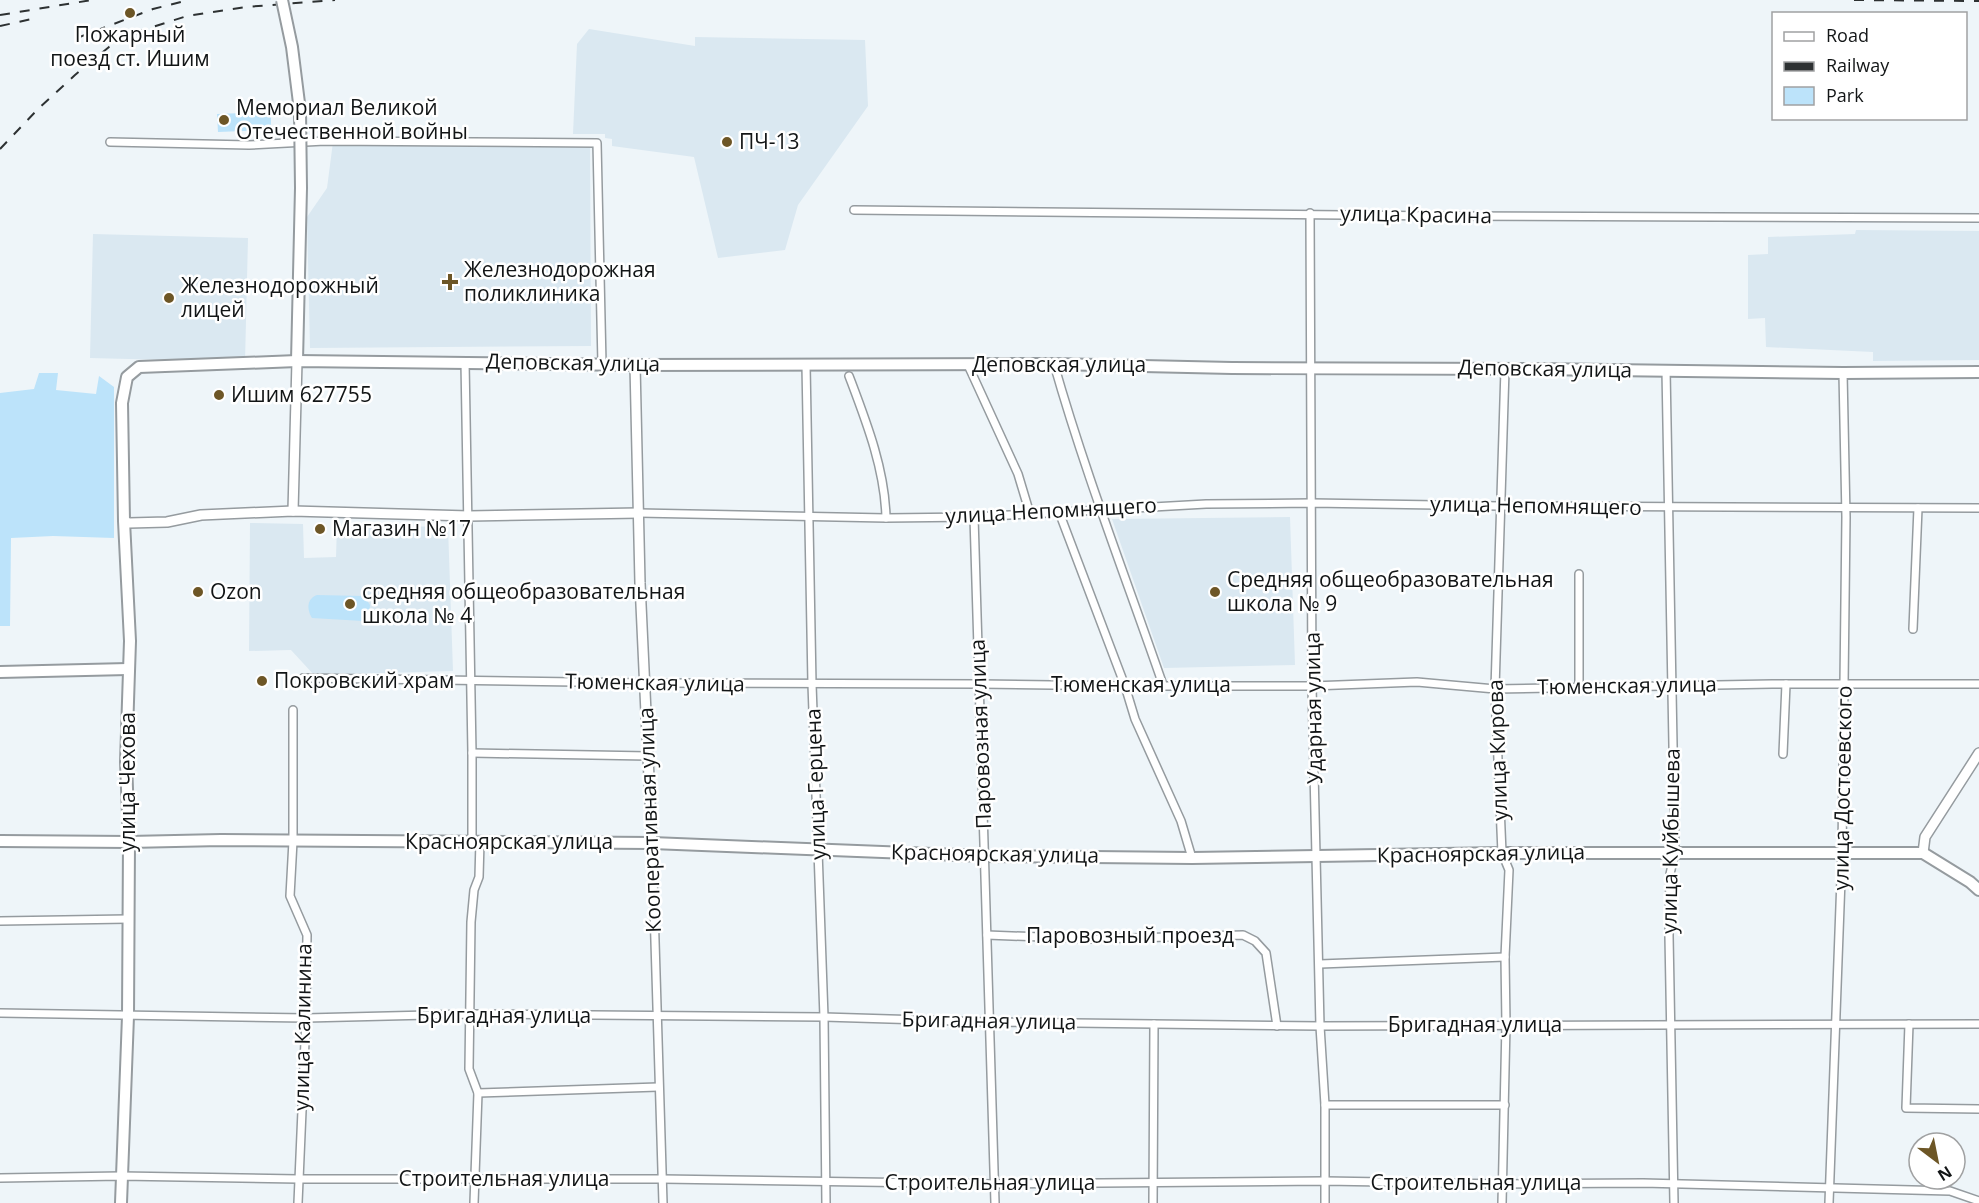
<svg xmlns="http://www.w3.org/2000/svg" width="1979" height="1203" font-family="'Open Sans',sans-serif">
<rect width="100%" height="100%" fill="#eef5f9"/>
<g fill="#dae8f1">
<path d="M 589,29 L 695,46 L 695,37 L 865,40 L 868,106 L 798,205 L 785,250 L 718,258 L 694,157 L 612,146 L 612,139 L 605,138 L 605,134 L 573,134 L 577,44 Z"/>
<path d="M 333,142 L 590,142 L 591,346 L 310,348 L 307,217 L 327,188 Z"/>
<path d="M 1856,230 L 1979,231 L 1979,360 L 1873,361 L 1873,352 L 1766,347 L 1765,318 L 1748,319 L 1748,255 L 1768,254 L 1768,237 L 1855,234 Z"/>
<path d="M 93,234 L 248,238 L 245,362 L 90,358 Z"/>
<path d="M 1290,517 L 1295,665 L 1164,668 L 1112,519 Z"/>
<path d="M 250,523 L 303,524 L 304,558 L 336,557 L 337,525 L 448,527 L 453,671 L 314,675 L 291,650 L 249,651 Z"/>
</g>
<g fill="#bce3fa">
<path d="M 271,112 L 271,130 L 218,132 L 217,114 Z"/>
<path d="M 39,373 L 58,373 L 56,390 L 96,394 L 99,376 L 114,387 L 114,538 L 53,536 L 11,538 L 10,626 L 0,626 L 0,393 L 34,389 Z"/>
<path d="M 317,595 L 364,596 L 370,605 L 369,616 L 363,621 L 312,618 C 307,610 306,599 317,595 Z"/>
</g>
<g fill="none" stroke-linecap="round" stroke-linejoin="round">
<g stroke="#959b9f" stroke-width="10">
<g id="minor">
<path d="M 110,142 L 249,145 L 325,141 L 597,143 L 602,364"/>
<path d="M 854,210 L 1443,216 L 1979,218"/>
<path d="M 1310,213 L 1312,686 L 1320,1026 L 1325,1105 L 1325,1203"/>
<path d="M 465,362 L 472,753 L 472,841"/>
<path d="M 1054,364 C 1085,473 1126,578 1163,685"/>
<path d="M 806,365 L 812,684 L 824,1017 L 826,1203"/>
<path d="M 968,365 L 1018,474 L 1030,514"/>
<path d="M 1666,370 L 1675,852 L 1670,874 L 1669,936 L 1674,1203"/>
<path d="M 849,376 C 866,421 885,469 886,518"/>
<path d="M 1059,512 L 1125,686 L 1135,719 L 1181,821 L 1192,858"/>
<path d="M 639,513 L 886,518 L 974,517 L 1206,504 L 1312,503 L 1500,506 L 1979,508"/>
<path d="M 974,517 L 995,1203"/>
<path d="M 1913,629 L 1918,508"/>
<path d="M 303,678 L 644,683 L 979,684 L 1125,686 L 1312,686 L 1417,682 L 1495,689 L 1772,684 L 1979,684"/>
<path d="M 1579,686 L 1579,574"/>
<path d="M 293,710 L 293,841 L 290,896 L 307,935 L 306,1018 L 298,1203"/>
<path d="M 472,753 L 648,756"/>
<path d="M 1783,754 L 1786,684"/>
<path d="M 652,843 L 663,1203"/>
<path d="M 0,921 L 128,919"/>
<path d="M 987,935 L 1094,939 L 1243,935 L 1255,941 L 1266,953 L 1277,1026"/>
<path d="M 1320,964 L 1505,957"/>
<path d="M 0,1013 L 306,1018 L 470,1014 L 824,1017 L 988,1022 L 1320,1026 L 1979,1024"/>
<path d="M 1909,1024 L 1906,1108 L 1979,1109"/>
<path d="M 478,1093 L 658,1087"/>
<path d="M 1325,1105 L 1505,1105"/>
<path d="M 0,1178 L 121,1176 L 298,1179 L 662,1179 L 994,1184 L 1325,1181 L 1503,1184 L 1643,1183 L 1950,1191 L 1979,1201"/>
<path d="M 474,1203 L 478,1093 L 469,1069 L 471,922 L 474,890 L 479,877 L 480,841"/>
<path d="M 1153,1203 L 1154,1024"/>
<path d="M 1502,1203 L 1506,1024 L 1505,957 L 1509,870 L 1502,853 L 1495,689 L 1505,369"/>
<path d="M 1829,1203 L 1842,852 L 1846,517 L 1843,373"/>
</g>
</g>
<g stroke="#959b9f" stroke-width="12">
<g id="tertiary">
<path d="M 635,365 L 640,583 L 652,843"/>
<path d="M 293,511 L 297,361"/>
<path d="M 124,521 L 129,523 L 167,522 L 201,515 L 293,511 L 469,516 L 639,513"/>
<path d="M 1923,853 L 1925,837 L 1979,753"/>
</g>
</g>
<g stroke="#959b9f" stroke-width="14">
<g id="secondary">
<path d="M 297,361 L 301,188"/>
<path d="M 0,672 L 128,669"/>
<path d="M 0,841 L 129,842 L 221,840 L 652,843 L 984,856 L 1192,858 L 1502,853 L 1923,853 L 1970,882 L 1979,890"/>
<path d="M 121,1203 L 128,1016 L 129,842 L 126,762 L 130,641 L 124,521 L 122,403 L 127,377 L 139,367 L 297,361 L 635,365 L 1054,364 L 1232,368 L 1534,369 L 1843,373 L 1979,372"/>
</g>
</g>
<use href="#minor" stroke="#fff" stroke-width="7"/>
<use href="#tertiary" stroke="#fff" stroke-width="9"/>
<use href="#secondary" stroke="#fff" stroke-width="10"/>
<g stroke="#2d3132" stroke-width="2" stroke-dasharray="10 10" stroke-linecap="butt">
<path d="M 1854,0 L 1979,1"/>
<path d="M 0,15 L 92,0"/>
<path d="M 0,26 L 32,19"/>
<path d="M 77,38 L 153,9 L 189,0"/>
<path d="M 0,149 L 39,108 L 75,75 L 109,47 L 143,30 L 187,16 L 246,7 L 335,0"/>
</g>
<g stroke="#959b9f" stroke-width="14" stroke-linecap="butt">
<path id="secondary-bridge" d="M 282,0 L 292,47 L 300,111 L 301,188"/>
</g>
<use href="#secondary-bridge" stroke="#fff" stroke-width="10"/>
</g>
<g fill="#6d5626" stroke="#fff" stroke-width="2">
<circle cx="130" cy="13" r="6"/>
<circle cx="224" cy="120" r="6"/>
<circle cx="727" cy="142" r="6"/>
<path d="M447 273h6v6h6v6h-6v6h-6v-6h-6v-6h6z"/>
<circle cx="169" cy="298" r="6"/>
<circle cx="219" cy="395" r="6"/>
<circle cx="320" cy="529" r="6"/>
<circle cx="198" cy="592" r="6"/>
<circle cx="1215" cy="592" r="6"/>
<circle cx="350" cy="604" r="6"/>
<circle cx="262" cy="681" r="6"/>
</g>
<g text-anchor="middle" stroke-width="5" stroke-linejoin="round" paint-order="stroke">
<g font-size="21" fill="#121516" stroke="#fff" text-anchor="start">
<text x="130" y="42" text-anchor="middle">Пожарный<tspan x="130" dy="24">поезд ст. Ишим</tspan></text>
<text x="236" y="115">Мемориал Великой<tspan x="236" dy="24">Отечественной войны</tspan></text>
<text x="739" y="149">ПЧ-13</text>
<text x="464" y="277">Железнодорожная<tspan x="464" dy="24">поликлиника</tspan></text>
<text x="181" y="293">Железнодорожный<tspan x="181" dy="24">лицей</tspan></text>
<text x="231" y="402">Ишим 627755</text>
<text x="332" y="536">Магазин №17</text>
<text x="1227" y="587">Средняя общеобразовательная<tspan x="1227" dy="24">школа № 9</tspan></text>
<text x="210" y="599">Ozon</text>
<text x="362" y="599">средняя общеобразовательная<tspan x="362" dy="24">школа № 4</tspan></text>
<text x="274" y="688">Покровский храм</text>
</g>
<g font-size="21" fill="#121516" stroke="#fff">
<text transform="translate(1416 215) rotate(1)" y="7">улица Красина</text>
<text transform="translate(573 363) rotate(1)" y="7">Деповская улица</text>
<text x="1059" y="372">Деповская улица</text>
<text transform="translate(1545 369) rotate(1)" y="7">Деповская улица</text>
<text transform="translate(1536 506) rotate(1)" y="7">улица Непомнящего</text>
<text transform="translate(1051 511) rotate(-3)" y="7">улица Непомнящего</text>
<text transform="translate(655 683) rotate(1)" y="7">Тюменская улица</text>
<text x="1141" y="692">Тюменская улица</text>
<text transform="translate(1627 686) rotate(-1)" y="7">Тюменская улица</text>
<text transform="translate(1314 708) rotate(-91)" y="7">Ударная улица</text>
<text transform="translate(981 734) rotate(-92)" y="7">Паровозная улица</text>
<text transform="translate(1498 750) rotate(-92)" y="7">улица Кирова</text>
<text transform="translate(128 782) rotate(-90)" y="7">улица Чехова</text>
<text transform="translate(816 784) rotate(-92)" y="7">улица Герцена</text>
<text transform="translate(1843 788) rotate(-89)" y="7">улица Достоевского</text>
<text transform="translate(650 820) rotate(-92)" y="7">Кооперативная улица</text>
<text transform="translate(1671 841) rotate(-89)" y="7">улица Куйбышева</text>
<text x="509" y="849">Красноярская улица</text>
<text transform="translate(995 854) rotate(1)" y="7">Красноярская улица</text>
<text transform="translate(1481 854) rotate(-1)" y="7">Красноярская улица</text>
<text x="1130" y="943">Паровозный проезд</text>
<text x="504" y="1023">Бригадная улица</text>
<text transform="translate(989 1021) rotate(1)" y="7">Бригадная улица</text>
<text x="1475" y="1032">Бригадная улица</text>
<text transform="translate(303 1027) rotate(-89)" y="7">улица Калинина</text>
<text x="504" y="1186">Строительная улица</text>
<text x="990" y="1190">Строительная улица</text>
<text x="1476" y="1190">Строительная улица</text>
</g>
</g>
<rect x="1772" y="12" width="195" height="108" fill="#ffffff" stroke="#a0a1a2" stroke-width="1.5"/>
<rect x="1784" y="32" width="30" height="9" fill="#ffffff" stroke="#a0a1a2" stroke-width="1.5"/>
<text x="1826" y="42" font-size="18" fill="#121516">Road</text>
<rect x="1784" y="62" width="30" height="9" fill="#2d3132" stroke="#a0a1a2" stroke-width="1.5"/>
<text x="1826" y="72" font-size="18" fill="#121516">Railway</text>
<rect x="1784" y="87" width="30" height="18" fill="#bce3fa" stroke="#a0a1a2" stroke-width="1.5"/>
<text x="1826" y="102" font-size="18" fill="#121516">Park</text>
<g transform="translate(1937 1161) rotate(148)"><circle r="28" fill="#ffffff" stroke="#a0a1a2" stroke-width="1.5"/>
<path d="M0-4.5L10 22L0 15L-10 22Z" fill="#6d5626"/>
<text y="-9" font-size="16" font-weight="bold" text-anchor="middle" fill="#121516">N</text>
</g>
</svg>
